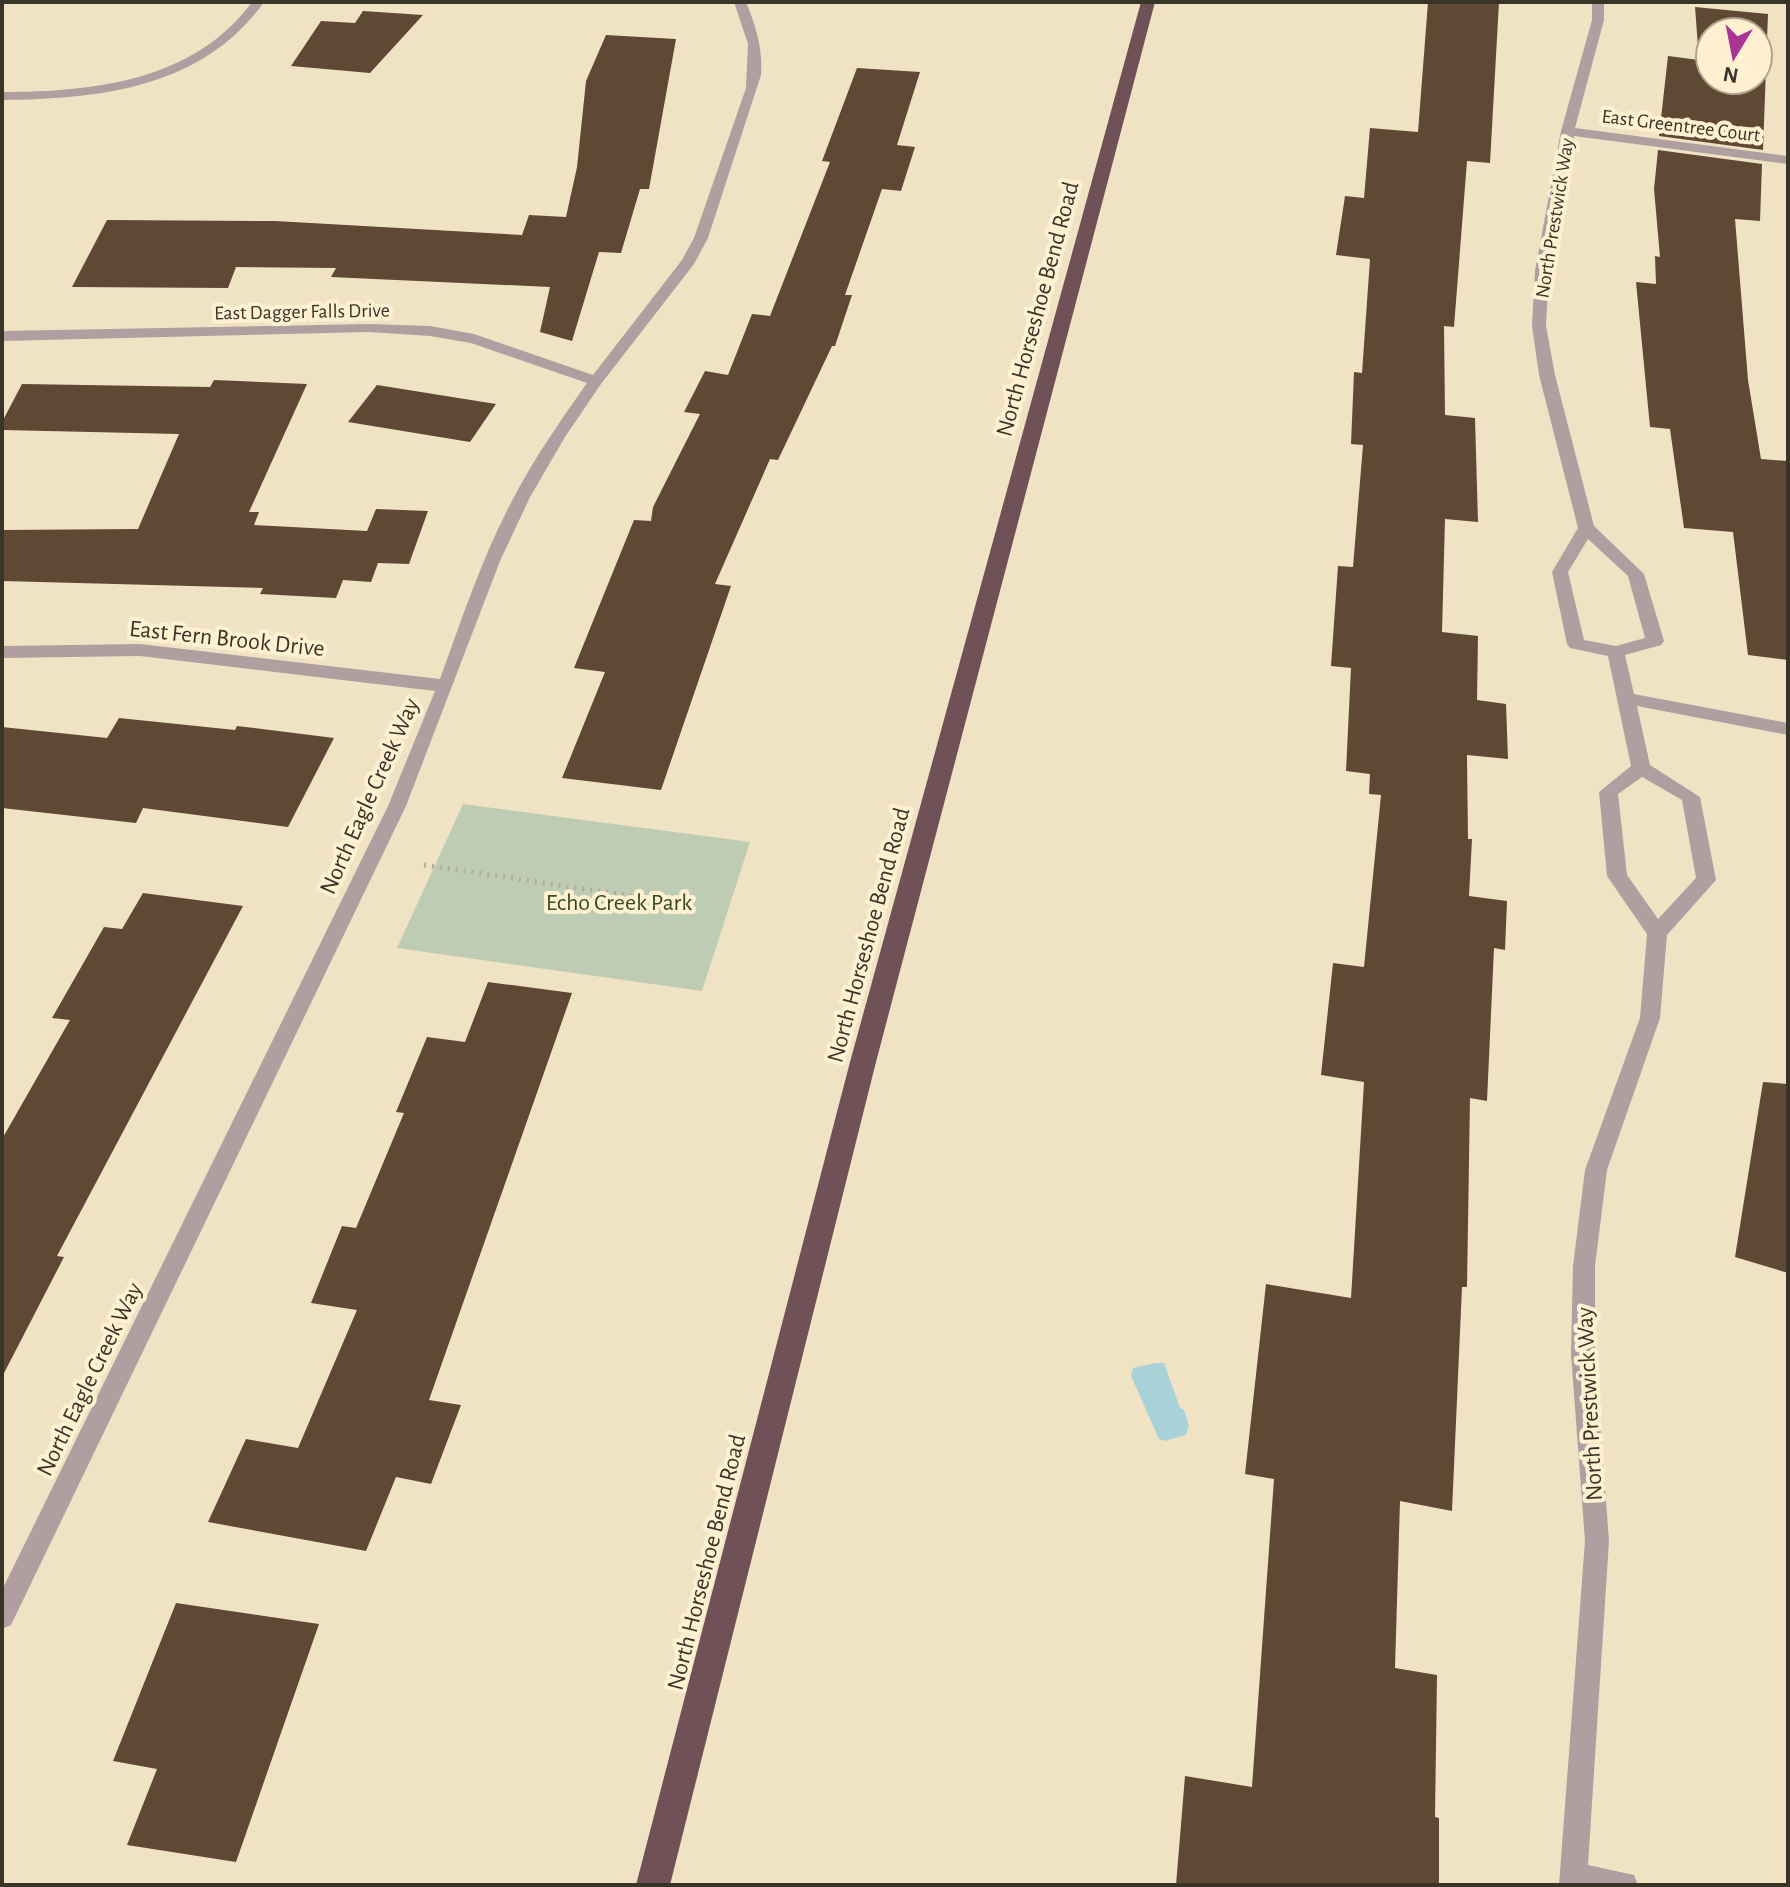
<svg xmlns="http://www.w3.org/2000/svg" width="1790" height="1887" font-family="'Alegreya Sans',sans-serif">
<rect width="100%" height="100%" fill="#f0e3c4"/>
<path fill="#bfccb4" d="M 463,804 L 750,842 L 702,991 L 397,948 Z"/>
<path fill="#a9d2d8" d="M 1155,1363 L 1164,1363 L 1180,1408 L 1184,1410 L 1189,1425 L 1186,1435 L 1165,1441 L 1159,1439 L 1131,1376 L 1133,1368 Z"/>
<g fill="#5f4935" fill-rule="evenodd">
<path d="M 1428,2 L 1499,2 L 1490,163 L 1467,161 L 1454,327 L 1444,326 L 1445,415 L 1475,418 L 1478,522 L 1445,519 L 1442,632 L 1478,636 L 1477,700 L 1506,704 L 1508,759 L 1467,755 L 1468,839 L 1472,839 L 1469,896 L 1507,901 L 1505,950 L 1494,948 L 1487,1101 L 1470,1098 L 1467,1287 L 1462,1287 L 1452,1511 L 1400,1501 L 1395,1668 L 1437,1675 L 1435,1817 L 1439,1818 L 1439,1885 L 1176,1885 L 1185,1776 L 1252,1787 L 1274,1479 L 1245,1474 L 1266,1284 L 1351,1298 L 1364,1082 L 1321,1075 L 1333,963 L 1364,967 L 1381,795 L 1369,794 L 1370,774 L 1346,771 L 1351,668 L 1331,666 L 1338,566 L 1353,567 L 1363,445 L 1351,444 L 1354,372 L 1362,373 L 1370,259 L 1336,255 L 1345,196 L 1364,198 L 1370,128 L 1418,132 Z"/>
<path d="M 1695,7 L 1768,14 L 1763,150 L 1659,136 L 1668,56 L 1699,60 ZM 1710,32 L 1758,32 L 1758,80 L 1710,80 Z"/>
<path d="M 363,11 L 423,15 L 370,73 L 291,66 L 321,21 L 355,23 Z"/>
<path d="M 606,35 L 676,39 L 649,189 L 640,189 L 621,253 L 599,252 L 572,341 L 540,332 L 550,287 L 331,277 L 336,268 L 236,267 L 228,288 L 72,287 L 107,220 L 275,221 L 522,235 L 529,215 L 566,217 L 577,167 L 586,81 Z"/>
<path d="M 857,68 L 920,72 L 897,145 L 915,147 L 901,191 L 882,189 L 845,295 L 852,295 L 835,346 L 832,346 L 778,460 L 770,459 L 715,584 L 731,586 L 661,790 L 562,778 L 605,672 L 574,668 L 634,520 L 651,521 L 653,507 L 700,414 L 684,412 L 705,371 L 728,375 L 752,314 L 770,316 L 830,162 L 822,161 Z"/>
<path d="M 1658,150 L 1762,164 L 1760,221 L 1735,219 L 1748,380 L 1761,459 L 1788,461 L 1788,660 L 1748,655 L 1733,532 L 1684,528 L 1670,429 L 1650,427 L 1636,282 L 1656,284 L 1655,256 L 1660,257 L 1654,189 Z"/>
<path d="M 214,380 L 307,384 L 249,512 L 259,512 L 254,525 L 367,531 L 376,509 L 428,511 L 409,564 L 378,563 L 371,582 L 343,580 L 336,598 L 260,594 L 263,588 L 2,581 L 2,530 L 138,529 L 179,434 L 2,430 L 2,422 L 22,384 L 210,387 Z"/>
<path d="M 377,385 L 496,404 L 470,442 L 348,422 Z"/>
<path d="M 119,718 L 235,730 L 237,726 L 334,738 L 288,827 L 143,808 L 136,823 L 2,808 L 2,727 L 107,738 Z"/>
<path d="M 143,893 L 243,906 L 57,1256 L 64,1257 L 2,1377 L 2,1139 L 70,1020 L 52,1018 L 104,927 L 122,929 Z"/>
<path d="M 488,982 L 572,993 L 429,1400 L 461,1405 L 431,1484 L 396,1477 L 366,1551 L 208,1522 L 246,1439 L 298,1448 L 357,1310 L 311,1303 L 342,1226 L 356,1228 L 404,1113 L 396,1112 L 427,1037 L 465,1042 Z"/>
<path d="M 1763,1082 L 1788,1084 L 1788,1273 L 1735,1257 Z"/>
<path d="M 176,1603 L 319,1624 L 236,1862 L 127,1845 L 157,1769 L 113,1761 Z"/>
</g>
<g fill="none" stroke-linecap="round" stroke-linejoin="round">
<path stroke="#b6ac93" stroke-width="5" stroke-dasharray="2 6" stroke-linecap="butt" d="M 424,865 L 678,903"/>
<g fill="#af9fa1" fill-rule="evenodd">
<path d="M 252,2 L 264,2 C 203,88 100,99 2,100 L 2,92 C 93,92 194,81 252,2 Z"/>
<path d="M 734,2 L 746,2 C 756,27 763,48 761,75 L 708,238 L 694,264 L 601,384 L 565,437 L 530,497 L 500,561 L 406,806 L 11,1625 L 2,1629 L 2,1590 L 388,806 L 435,691 L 140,656 L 2,658 L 2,646 L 140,644 L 440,679 C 462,618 483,555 514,497 C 535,457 561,420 587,383 L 471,343 L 430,336 L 369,332 L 2,341 L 2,331 L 369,324 L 430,326 L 474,334 L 593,375 L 682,260 L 694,238 L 746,88 L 748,44 Z"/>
<path d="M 1592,2 L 1604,2 L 1604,20 L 1575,128 L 1788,156 L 1788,164 L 1574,136 L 1549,271 L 1546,326 L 1555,375 L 1594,526 L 1644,574 L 1664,641 L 1661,645 L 1625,655 L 1634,694 L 1788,723 L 1788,735 L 1637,706 L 1650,765 L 1700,797 L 1716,880 L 1667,935 L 1660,1018 L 1607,1170 L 1595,1266 L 1595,1354 L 1609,1541 L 1588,1865 L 1634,1875 L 1638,1885 L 1559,1885 L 1585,1541 L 1571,1354 L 1573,1266 L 1585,1170 L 1640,1018 L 1647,934 L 1607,876 L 1599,792 L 1631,766 L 1608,656 L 1570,648 L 1567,644 L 1552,572 L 1578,528 L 1539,375 L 1532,326 L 1535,271 L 1561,131 L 1592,20 ZM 1588,539 L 1628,576 L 1645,638 L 1616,646 L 1584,640 L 1568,572 ZM 1642,777 L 1682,800 L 1696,878 L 1658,919 L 1627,875 L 1618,794 Z"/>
</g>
<path fill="#705157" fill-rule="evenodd" d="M 1141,2 L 1155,2 L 876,1062 L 670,1885 L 636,1885 L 850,1062 Z"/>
</g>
<g text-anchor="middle" stroke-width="8" stroke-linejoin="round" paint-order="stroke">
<g font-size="20" fill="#393428" stroke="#fef0d1">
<text transform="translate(1681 125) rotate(7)" y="7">East Greentree Court</text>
<text transform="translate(1554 218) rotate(-81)" y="7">North Prestwick Way</text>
<text transform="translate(302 311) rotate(-1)" y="7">East Dagger Falls Drive</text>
</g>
<g font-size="24" fill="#393428" stroke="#fef0d1">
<text transform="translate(1037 309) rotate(-75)" y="8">North Horseshoe Bend Road</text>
<text transform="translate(227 638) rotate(6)" y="8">East Fern Brook Drive</text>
<text transform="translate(369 796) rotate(-66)" y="8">North Eagle Creek Way</text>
<text transform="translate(868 935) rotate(-75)" y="8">North Horseshoe Bend Road</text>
<text transform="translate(89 1379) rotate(-64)" y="8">North Eagle Creek Way</text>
<text transform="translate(1589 1404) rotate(-93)" y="8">North Prestwick Way</text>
<text transform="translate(706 1562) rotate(-76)" y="8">North Horseshoe Bend Road</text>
</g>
<g font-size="24" fill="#374c1f" stroke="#fef0d1">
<text x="619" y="910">Echo Creek Park</text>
</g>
</g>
<rect width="1790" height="1887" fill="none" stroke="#393428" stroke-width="8"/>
<g transform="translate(1734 56) rotate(190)"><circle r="38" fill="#fef0d1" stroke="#afa58d" stroke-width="2"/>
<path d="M0-6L14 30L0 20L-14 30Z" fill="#a83692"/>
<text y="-12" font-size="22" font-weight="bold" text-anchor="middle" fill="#393428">N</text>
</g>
</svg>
